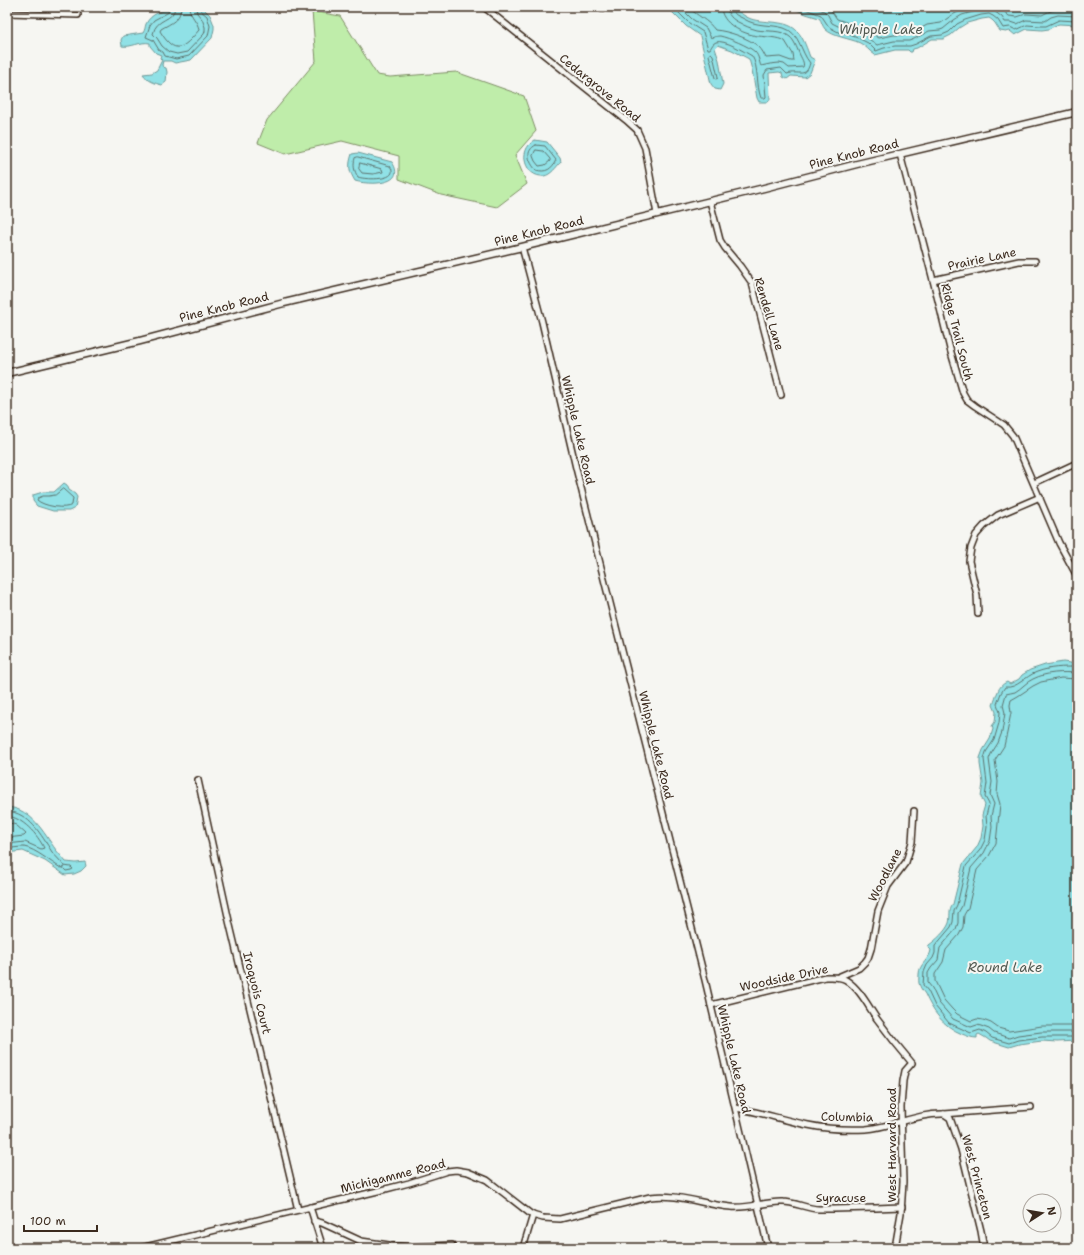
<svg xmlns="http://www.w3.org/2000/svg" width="1084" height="1255" font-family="'Shantell Sans',sans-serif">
<rect width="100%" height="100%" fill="#f6f6f2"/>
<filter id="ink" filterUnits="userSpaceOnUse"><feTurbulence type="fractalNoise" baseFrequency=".025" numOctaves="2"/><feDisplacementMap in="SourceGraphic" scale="8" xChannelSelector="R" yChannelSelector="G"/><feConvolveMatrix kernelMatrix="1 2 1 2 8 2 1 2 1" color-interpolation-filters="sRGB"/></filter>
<g filter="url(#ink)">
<path fill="#bfedaa" stroke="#7d8c64" d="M 312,11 L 340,16 L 377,75 L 390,77 L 456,72 L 524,96 L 536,131 L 515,155 L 527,184 L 497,207 L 441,195 L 399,179 L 399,156 L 342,141 L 285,154 L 258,143 L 267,120 L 316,61 Z"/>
<g fill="#90e1e6" stroke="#6e9896">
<path d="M 173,7 L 202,7 L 210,15 L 214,25 L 214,29 L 212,38 L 191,60 L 175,63 L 171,61 L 163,61 L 162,65 L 163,67 L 166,68 L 167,72 L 166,82 L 162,85 C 154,83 148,81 143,74 L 152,73 L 157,70 L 162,60 L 160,58 L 161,55 L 156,53 L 150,46 L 150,43 C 140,41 131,48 122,46 L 121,40 L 123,36 L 143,33 C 145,30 145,27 146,24 C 151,13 163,11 173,7 Z"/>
<path d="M 666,7 L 734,7 C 739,12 745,17 751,19 C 766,24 787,19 798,32 C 804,39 807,49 810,57 L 815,60 L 810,73 L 805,77 L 791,76 L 787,79 L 783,77 L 782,73 L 779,72 L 769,73 L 770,100 L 768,102 L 759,102 L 757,98 L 752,70 L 749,59 L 732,50 L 718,45 L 715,48 L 719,60 L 723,84 L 720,90 L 715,89 L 711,84 L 700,36 L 686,26 L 671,11 Z"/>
<path d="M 790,7 L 1077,7 L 1077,25 L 1059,24 L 1054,26 L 1049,29 L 1042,30 L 1027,29 L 1015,35 L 1010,31 L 1006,32 L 1000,31 L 995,23 L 992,20 L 989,18 L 982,19 L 967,23 L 959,28 L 951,35 L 943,39 L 932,39 L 917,48 L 913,49 L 912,52 L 910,52 L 908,50 L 895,50 L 875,55 C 869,51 866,46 860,43 C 849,38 833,37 825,29 C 822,26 822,21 819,18 L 806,14 Z"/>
<path d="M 535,140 L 547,142 L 560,158 L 561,162 C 556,167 551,175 544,176 C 526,178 516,151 535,140 Z"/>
<path d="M 358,153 L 392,162 C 408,186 368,185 355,181 C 349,171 348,166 352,154 Z"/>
<path d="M 64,483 L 67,485 L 69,490 L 75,494 L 77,497 L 75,508 L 69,511 L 53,511 L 37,506 L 33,501 L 33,495 L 43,492 L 54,492 Z"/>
<path d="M 1063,662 L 1077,664 L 1077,1041 L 1057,1042 L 1042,1041 L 1019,1044 L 1009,1047 L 990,1041 L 986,1038 L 979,1034 L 977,1035 L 977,1038 C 972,1038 967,1036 962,1034 C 943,1026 933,1012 925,994 C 923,991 921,989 920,986 C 918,983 919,978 919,974 C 919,964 930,959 931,950 L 928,947 L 929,945 C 936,940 946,931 949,923 C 951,915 948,912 953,904 L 963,864 L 977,847 L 981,838 L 983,826 L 982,815 L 985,805 L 981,797 L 983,783 L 980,764 L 980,758 L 983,750 L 990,739 L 993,729 L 992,726 L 995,722 L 996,712 L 993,705 C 997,696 997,686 1007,682 L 1010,684 L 1019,679 L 1022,675 L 1030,670 L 1045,665 Z"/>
<path d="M 7,807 C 32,809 43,832 56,850 C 59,854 63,858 66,862 L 76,863 L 85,862 L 86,866 L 81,871 L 74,874 L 65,875 L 45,861 L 23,851 L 7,853 Z"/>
</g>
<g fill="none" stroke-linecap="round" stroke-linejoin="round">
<g stroke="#5d736e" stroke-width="1">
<path d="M 170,7 L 169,12 L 154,20 L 150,25 L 146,37 L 153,40 L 159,50 L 163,52 L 165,56 L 176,59 L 189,56 L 208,36 L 210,26 L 207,16 L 201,11 L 201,7"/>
<path d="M 175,7 C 174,22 156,17 153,34 L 157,38 L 162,46 L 169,52 L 177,54 L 187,52 L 204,34 L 205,31 L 205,27 L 202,19 L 197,13 L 196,7"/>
<path d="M 181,7 C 181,20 171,23 161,29 L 160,31 C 175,56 183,49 199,30 C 198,21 190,17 189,7"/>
<path d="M 673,7 L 689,23 L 703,32 L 708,49 L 710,49 C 712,46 713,43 716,42 C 724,39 745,52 752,56 C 759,68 756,85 761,98 L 765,98 L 766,97 L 764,75 L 767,70 L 781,68 L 787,74 C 799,70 806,79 810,63 C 800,51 800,33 784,28 C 771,24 757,27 744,19 C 739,16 732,15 732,7"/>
<path d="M 680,7 L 692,19 L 706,28 L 711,38 C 714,37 717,36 720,36 C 729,38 749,46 755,52 C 759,56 759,62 761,66 L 770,64 L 779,63 L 784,64 L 789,68 L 803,67 C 805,63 801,58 799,53 C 797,48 794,40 790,37 C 781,29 767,32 757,30 C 750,28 745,26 740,23 C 733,20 727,15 727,7"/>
<path d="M 688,7 C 697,16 708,20 715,30 C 728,31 749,38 759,47 C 762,50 764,54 766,58 L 780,57 L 791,61 L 794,61 L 793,54 L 785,41 C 777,37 767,37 758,36 C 743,34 721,24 721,7"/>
<path d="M 800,7 L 821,15 L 829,27 L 840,33 L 845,33 L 860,39 L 868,43 L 876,51 L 884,48 L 895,46 L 910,46 L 916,44 L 931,36 L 942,35 L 949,32 L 957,24 L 965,20 L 981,15 L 989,14 L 993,16 L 998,20 L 1003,28 L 1010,27 L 1016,30 L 1027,25 L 1040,26 L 1046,26 L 1059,20 L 1077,21"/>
<path d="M 813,7 L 824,11 L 828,15 L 832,23 L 842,28 L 847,28 L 862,34 L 877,45 L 894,41 L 909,41 L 914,39 L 929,31 L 940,30 L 943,29 L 954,20 L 962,15 L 980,10 L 989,9 L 994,11 L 1002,17 L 1005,22 L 1011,22 L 1017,24 L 1026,20 L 1045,21 L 1051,17 L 1058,15 L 1077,16"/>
<path d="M 829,7 L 837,19 L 865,29 L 879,38 L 894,35 L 904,35 L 911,34 L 927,25 L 941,23 L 952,15 L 968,7"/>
<path d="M 999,7 L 1009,16 L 1017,17 L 1026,14 L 1042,15 L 1048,12 L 1057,9 L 1077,10"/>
<path d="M 711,53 L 713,55 L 718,77 L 717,79 L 715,78 L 709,55 Z"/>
<path d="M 536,145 L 545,146 L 556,160 C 552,169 546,173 536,170 C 529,162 524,151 536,145 Z"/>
<path d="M 536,150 L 543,151 L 550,159 L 550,161 L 545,165 L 539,166 L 535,161 L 533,156 Z"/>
<path d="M 358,157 L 390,166 C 401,181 366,180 358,177 C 354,171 353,165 355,158 Z"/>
<path d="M 360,163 L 382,169 L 383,172 L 373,174 L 362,173 L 359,169 Z"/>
<path d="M 63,489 L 73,498 L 72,505 C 65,510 43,506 37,500 L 38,498 L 43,496 L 49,496 L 55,495 Z"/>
<path d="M 1077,667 C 1062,667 1051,667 1037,672 C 1025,676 1017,689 1005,687 L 1001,693 L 997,704 L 1000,712 L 999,723 L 994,740 L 986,752 L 984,759 L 987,783 L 985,797 L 989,804 L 986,816 L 987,827 L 985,840 L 980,850 L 966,866 L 957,905 L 954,911 L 953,922 L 951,927 L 935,946 L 935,953 L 933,958 L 927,965 L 924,972 L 923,985 L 928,991 L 935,1006 L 949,1023 L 971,1033 L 980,1030 L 986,1033 L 992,1038 L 1009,1043 L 1018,1040 L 1042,1037 L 1077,1037"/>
<path d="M 1077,673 C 1062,672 1047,672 1033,679 C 1026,682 1022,688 1015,692 C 1012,693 1009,693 1006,694 L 1003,705 L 1005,713 L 1002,732 L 998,743 L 991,754 L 989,759 L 992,782 L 990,795 L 994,804 L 991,816 L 992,827 L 990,841 L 984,853 L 971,868 L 962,906 L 958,913 L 958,923 L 956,929 L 940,948 L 938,960 L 931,968 L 928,973 L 928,983 L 932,988 L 939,1003 L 953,1019 L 971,1027 L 977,1025 L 981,1026 L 989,1029 L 994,1033 L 1009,1038 L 1018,1035 L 1041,1032 L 1077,1032"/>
<path d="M 1077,679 L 1061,678 L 1041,682 L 1033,686 L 1018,696 L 1011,700 L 1010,705 L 1011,713 L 1007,733 L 1004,746 L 995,760 L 998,782 L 997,794 L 1000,804 L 996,843 L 989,856 L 977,870 L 968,908 L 964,915 L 963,927 L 959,935 L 946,950 L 943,962 L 935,974 L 935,981 L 944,1000 L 952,1009 L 957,1014 L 971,1021 L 977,1019 L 983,1020 L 991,1023 L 998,1028 L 1009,1031 L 1042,1026 L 1077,1026"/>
<path d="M 7,811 C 30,813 41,835 52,852 C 56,857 61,861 64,866 L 71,867 L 73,869 L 71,870 L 66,871 L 64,869 L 63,867 L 61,868 C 50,862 36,849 24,847 C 18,847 12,848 7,849"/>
<path d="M 7,816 C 22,817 38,835 44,848 L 41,849 L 25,842 L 7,844"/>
<path d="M 7,822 L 16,825 L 26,834 L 24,836 L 7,838"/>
</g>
<g stroke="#3b2a1e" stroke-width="8">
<g id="minor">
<path d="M 484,7 L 626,120 L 637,130 L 645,148 L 657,214"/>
<path d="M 590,7 L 620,9"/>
<path d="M 7,13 L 78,15"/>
<path d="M 900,154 L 933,280 L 950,349 L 963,393 L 967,400 L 975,406 L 1004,425 L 1013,436 L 1059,543 L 1077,576"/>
<path d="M 710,201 L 720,240 L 725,248 L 740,266 L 752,283 L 781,395"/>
<path d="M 522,247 L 542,322 L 576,468 L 705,980 L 768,1248"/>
<path d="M 933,280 L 1019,261 L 1035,261"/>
<path d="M 1034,483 L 1077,463"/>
<path d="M 978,614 L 977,595 L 969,561 L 971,548 L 976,535 L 984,526 L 998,515 L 1040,497"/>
<path d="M 198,780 L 229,921 L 298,1210"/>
<path d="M 838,977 L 859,968 L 865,962 L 868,958 L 871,949 L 878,911 L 888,886 L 906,862 L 912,842 L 914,811"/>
<path d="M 711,1005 L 825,977 C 832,977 840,976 846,980 C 860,989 868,1006 877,1019 C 888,1034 900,1049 912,1063 L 905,1071 L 903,1081 L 901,1107 L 903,1182 L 901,1213 L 895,1248"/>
<path d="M 736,1108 C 760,1112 783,1120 808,1125 C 827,1129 846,1130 866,1129 C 892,1127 918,1113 944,1114 L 1031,1107"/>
<path d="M 944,1114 L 950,1118 L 961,1149 L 981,1231 L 984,1248"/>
<path d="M 310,1207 L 323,1248"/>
<path d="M 314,1221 L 322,1223 L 361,1241 L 396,1246 L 411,1247 L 452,1245"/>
<path d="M 141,1248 L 382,1190 L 409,1183 L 447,1171 L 456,1170 L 468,1172 L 487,1180 L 532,1215 L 543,1218 L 560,1219 L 650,1197 C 678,1193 704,1205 731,1207 C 749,1209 766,1201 783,1202 C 795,1202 807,1209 819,1209 C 846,1209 874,1208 902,1207"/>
<path d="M 523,1248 L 533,1215"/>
</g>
</g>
<g stroke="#3b2a1e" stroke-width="9">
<path id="tertiary" d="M 7,373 L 140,341 L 284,303 L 522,247 L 764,188 L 857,164 L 1077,112"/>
</g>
<use href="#minor" stroke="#f6f6f2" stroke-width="5"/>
<use href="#tertiary" stroke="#f6f6f2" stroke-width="6"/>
</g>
</g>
<g text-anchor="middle" stroke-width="4" stroke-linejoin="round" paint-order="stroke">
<g font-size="12" fill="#3b2a1e" stroke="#f6f6f2">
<text transform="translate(600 88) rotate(39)" y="4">Cedargrove Road</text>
<text transform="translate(854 154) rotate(-14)" y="4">Pine Knob Road</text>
<text transform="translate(539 231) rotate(-14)" y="4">Pine Knob Road</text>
<text transform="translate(982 259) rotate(-12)" y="4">Prairie Lane</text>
<text transform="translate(224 307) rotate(-14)" y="4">Pine Knob Road</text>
<text transform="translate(769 314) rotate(73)" y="4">Rendell Lane</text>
<text transform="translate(957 332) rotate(76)" y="4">Ridge Trail South</text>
<text transform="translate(578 430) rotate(77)" y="4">Whipple Lake Road</text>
<text transform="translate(656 745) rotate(76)" y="4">Whipple Lake Road</text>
<text transform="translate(885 875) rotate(-63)" y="4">Woodlane</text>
<text transform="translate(784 978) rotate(-12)" y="4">Woodside Drive</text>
<text transform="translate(257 993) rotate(76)" y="4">Iroquois Court</text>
<text transform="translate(734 1059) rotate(77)" y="4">Whipple Lake Road</text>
<text transform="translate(847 1117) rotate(1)" y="4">Columbia</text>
<text transform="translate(892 1145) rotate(-90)" y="4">West Harvard Road</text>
<text transform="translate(393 1176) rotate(-14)" y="4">Michigamme Road</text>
<text transform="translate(977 1177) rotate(75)" y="4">West Princeton</text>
<text x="841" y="1202">Syracuse</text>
</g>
<g font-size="13" font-style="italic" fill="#505850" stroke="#f6f6f2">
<text x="881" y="34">Whipple Lake</text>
<text x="1005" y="972">Round Lake</text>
</g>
</g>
<rect width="1084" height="1255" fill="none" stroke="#f6f6f2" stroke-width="24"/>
<rect x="12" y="12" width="1060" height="1231" fill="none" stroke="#3b2a1e" stroke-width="1.5" filter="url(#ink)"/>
<g transform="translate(1042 1213) rotate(78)"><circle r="19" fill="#f6f6f2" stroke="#aba49d"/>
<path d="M0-3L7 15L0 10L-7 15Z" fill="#3b2a1e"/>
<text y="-6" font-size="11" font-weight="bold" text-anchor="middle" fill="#3b2a1e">N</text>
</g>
<path d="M24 1225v6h73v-6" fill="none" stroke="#3b2a1e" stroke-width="2"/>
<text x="30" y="1225" font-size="12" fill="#3b2a1e" stroke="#f6f6f2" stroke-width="3" paint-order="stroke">100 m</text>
</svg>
